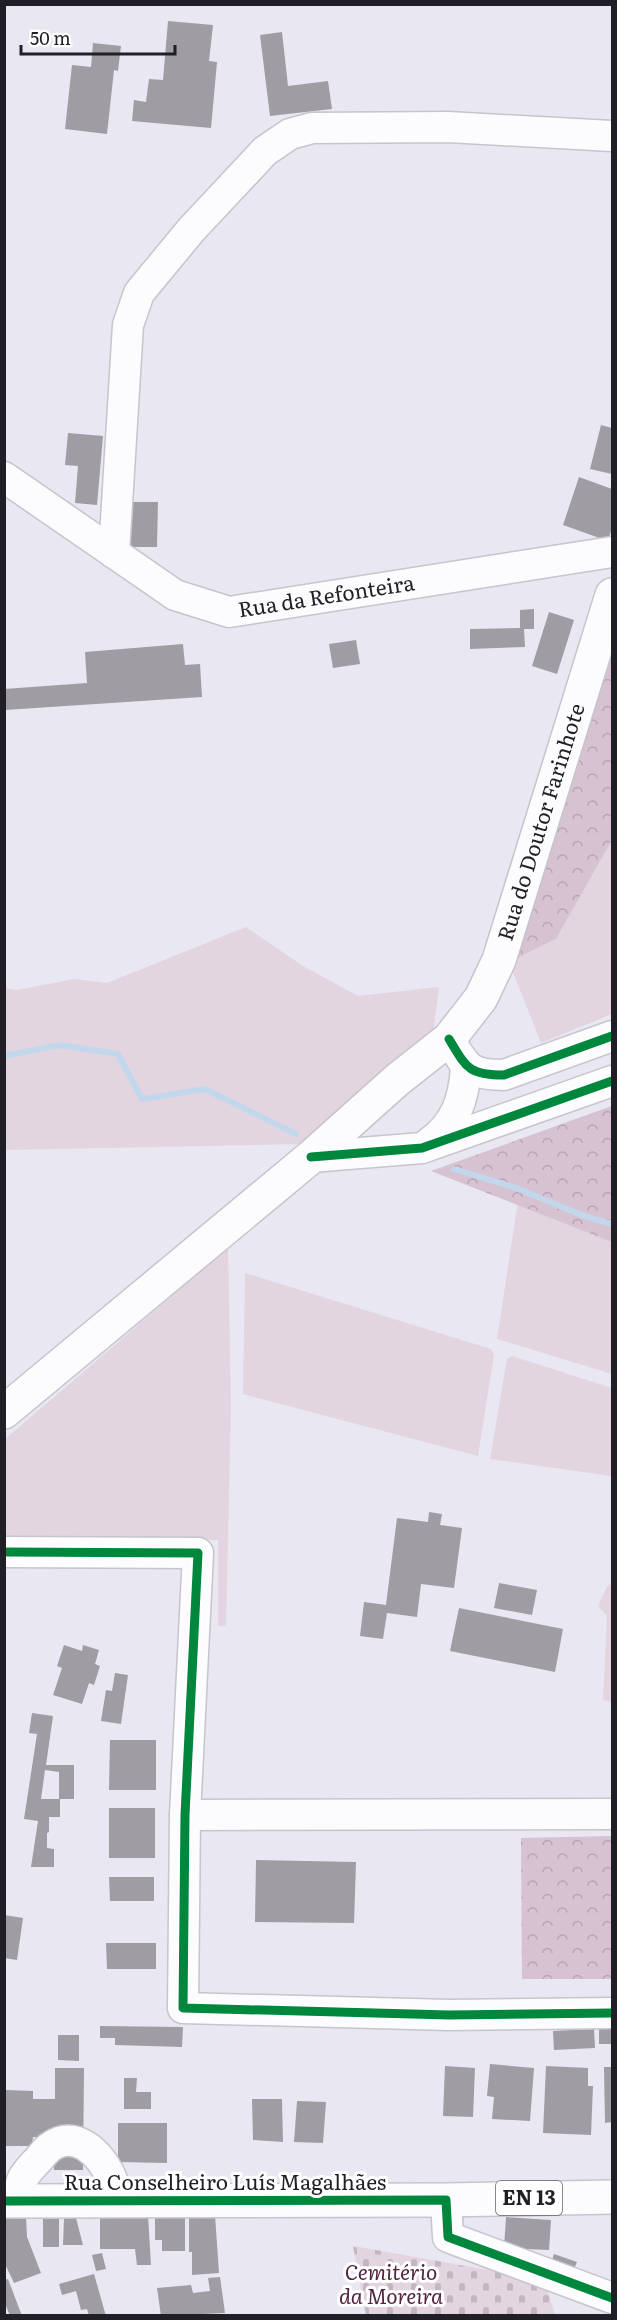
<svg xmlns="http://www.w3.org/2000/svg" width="617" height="2320" font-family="Literata,serif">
<defs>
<pattern id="forest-crowns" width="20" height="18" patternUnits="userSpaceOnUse" patternTransform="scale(1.5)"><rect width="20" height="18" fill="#d6c2d0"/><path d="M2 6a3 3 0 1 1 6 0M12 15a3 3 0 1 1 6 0" fill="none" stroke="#b7a6b2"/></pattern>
<pattern id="cemetery-stones" width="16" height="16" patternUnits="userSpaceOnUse" patternTransform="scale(1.5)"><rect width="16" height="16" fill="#e2d5e0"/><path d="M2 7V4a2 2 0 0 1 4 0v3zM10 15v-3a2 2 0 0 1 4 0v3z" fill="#c2b6c0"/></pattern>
</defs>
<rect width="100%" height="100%" fill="#e9e7f2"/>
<g fill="#e2d5e0">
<path d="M 612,840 L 612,1014 L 541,1043 L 509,962 L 556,939 Z"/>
<path d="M 246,927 L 303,966 L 358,996 L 439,987 L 433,1034 L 299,1144 L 5,1150 L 4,988 L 17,990 L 74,979 L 107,983 Z"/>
<path d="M 518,1201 L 612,1234 L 612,1374 L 497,1339 Z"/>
<path d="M 228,1248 L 231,1406 L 226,1626 L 218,1626 L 218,1540 L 5,1540 L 4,1440 Z"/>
<path d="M 245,1273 L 491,1349 L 494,1355 L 478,1456 L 243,1394 Z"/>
<path d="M 512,1356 L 612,1388 L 612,1476 L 490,1459 L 507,1359 Z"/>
<path d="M 612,1582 L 612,1702 L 603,1700 L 607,1616 L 598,1606 L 607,1587 Z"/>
</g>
<g fill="url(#forest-crowns)">
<path d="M 612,640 L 612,840 L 556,939 L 509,962 Z"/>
<path d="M 612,1106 L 612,1242 L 431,1171 Z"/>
<path d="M 612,1836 L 612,1979 L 522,1979 L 521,1838 Z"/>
</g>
<path fill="url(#cemetery-stones)" d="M 353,2246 L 517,2275 L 547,2288 L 555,2315 L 366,2315 Z"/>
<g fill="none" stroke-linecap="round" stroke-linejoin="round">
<g stroke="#c3d7ec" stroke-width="6">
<path d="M 4,1056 L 60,1045 L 118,1054 L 142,1099 L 205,1089 L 296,1134"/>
<path d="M 454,1169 L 516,1188 L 584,1216 L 612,1224"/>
</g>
</g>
<g fill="#9f9ca3">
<path d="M 168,21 L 213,25 L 209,61 L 217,62 L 211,128 L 132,121 L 134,100 L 146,102 L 149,79 L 163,80 Z"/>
<path d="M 282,32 L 288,86 L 328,81 L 332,109 L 270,116 L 260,35 Z"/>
<path d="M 93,43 L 121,46 L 118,71 L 114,70 L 107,134 L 65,129 L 72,65 L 91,67 Z"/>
<path d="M 601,425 L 612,428 L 612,474 L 590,469 Z"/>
<path d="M 68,433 L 103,436 L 97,505 L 75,503 L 78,466 L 65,465 Z"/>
<path d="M 579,477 L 612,489 L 612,528 L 608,541 L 563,525 Z"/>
<path d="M 128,502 L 158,502 L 157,547 L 126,547 Z"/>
<path d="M 534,609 L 534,629 L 524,629 L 525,647 L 470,649 L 470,629 L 520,628 L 520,610 Z"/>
<path d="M 549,612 L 574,620 L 557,674 L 532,666 Z"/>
<path d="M 356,640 L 360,664 L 333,668 L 329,644 Z"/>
<path d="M 183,644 L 185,665 L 200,664 L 202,697 L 5,710 L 4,689 L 87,683 L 85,652 Z"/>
<path d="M 429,1512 L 442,1514 L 440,1525 L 462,1528 L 454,1588 L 421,1584 L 417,1617 L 387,1613 L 383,1639 L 360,1636 L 364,1602 L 386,1605 L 397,1518 L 428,1522 Z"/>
<path d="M 499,1583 L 537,1590 L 532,1615 L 494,1608 Z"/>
<path d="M 459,1608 L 563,1629 L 555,1672 L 450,1651 Z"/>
<path d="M 64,1645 L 82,1651 L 83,1645 L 99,1650 L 95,1664 L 100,1666 L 94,1685 L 89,1683 L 82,1704 L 53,1695 L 62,1668 L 57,1666 Z"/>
<path d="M 115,1673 L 128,1675 L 121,1724 L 101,1721 L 106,1690 L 112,1691 Z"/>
<path d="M 32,1713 L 53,1716 L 46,1765 L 74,1765 L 74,1799 L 59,1799 L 59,1772 L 45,1770 L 41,1799 L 60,1799 L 60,1817 L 49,1817 L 49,1832 L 47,1833 L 47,1848 L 54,1849 L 54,1867 L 31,1867 L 38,1821 L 24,1819 L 37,1734 L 29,1733 Z"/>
<path d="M 110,1740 L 156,1740 L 156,1790 L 109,1790 Z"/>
<rect x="109" y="1808" width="46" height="50"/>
<path d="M 256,1860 L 356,1862 L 354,1923 L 255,1922 Z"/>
<path d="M 109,1877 L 154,1877 L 154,1901 L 110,1901 Z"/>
<path d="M 4,1915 L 23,1918 L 17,1960 L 4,1958 Z"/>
<path d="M 106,1943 L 156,1943 L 156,1969 L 107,1969 Z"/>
<path d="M 100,2026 L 183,2027 L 182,2047 L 115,2045 L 115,2038 L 100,2038 Z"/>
<rect x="599" y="2028" width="13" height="16"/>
<path d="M 594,2029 L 595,2048 L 554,2050 L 553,2031 Z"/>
<path d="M 58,2035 L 79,2035 L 79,2061 L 58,2060 Z"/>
<path d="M 490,2064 L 534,2068 L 530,2121 L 492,2119 L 494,2097 L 487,2096 Z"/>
<path d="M 445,2066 L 475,2068 L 473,2117 L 443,2116 Z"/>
<path d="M 546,2066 L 588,2068 L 588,2086 L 593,2086 L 591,2135 L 543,2133 Z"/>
<path d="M 604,2067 L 612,2067 L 612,2122 L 605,2123 Z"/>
<path d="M 55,2068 L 84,2068 L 83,2170 L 54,2170 L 54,2138 L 33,2137 L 32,2146 L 5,2146 L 6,2090 L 33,2091 L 33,2099 L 55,2099 Z"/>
<path d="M 124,2078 L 137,2078 L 136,2092 L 151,2092 L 151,2109 L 124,2109 Z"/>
<path d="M 252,2099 L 282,2099 L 283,2142 L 253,2140 Z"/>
<path d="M 297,2101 L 326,2102 L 323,2143 L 294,2142 Z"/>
<path d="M 118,2123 L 167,2123 L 167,2163 L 118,2162 Z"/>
<path d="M 189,2214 L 215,2215 L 219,2273 L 192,2275 L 192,2252 L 189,2252 Z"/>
<path d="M 148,2215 L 151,2265 L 137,2265 L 135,2249 L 100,2249 L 100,2216 Z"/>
<path d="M 185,2215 L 185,2251 L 162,2251 L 162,2240 L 155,2240 L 155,2216 Z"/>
<path d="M 26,2216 L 27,2237 L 41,2273 L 14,2283 L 4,2262 L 4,2217 Z"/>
<path d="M 506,2217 L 551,2220 L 549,2250 L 504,2248 Z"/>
<path d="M 76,2218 L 83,2245 L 63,2245 L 64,2219 Z"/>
<rect x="43" y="2219" width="16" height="28"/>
<path d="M 102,2253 L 106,2269 L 96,2271 L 92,2255 Z"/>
<path d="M 554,2254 L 577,2262 L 573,2271 L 551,2263 Z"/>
<path d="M 94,2274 L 106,2316 L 89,2316 L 87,2309 L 81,2310 L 76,2291 L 62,2295 L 59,2284 Z"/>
<path d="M 220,2277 L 225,2313 L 161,2316 L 157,2288 L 191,2285 L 193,2293 L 210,2291 L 208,2278 Z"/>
<path d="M 8,2279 L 22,2316 L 10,2316 L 4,2301 L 4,2280 Z"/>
</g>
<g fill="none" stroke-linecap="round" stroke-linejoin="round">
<g stroke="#c6c4cd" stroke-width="33">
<g id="minor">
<path id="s1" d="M 4,477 L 175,595 L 229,612 L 612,552"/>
<path d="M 114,553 L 128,325 L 139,293 L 191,230 L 265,151 L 290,134 L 312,128 L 448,127 L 612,136"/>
<path d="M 449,1039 C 466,1067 468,1075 504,1075 L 612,1036"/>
<path d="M 429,1143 C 456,1124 464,1099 466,1067"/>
<path d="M 311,1157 L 422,1148 L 612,1081"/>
<path d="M 4,1552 L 198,1553 L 185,1815 L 183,2008 L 449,2015 L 612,2013"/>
<path d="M 185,1815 L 612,1814"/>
<path d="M 446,2200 L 448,2237 L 612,2298"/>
<path d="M 19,2201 C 19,2180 23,2176 37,2161 C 41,2157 45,2151 50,2147 C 76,2128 100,2154 111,2177 C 114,2183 113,2193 113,2200"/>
</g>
</g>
<g stroke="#c6c4cd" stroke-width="36">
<g id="major">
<path id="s2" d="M 4,1412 L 311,1157 L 397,1080 L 449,1039 L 481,998 L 499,960 L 612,595"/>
<path d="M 4,2201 L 446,2200 L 612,2197"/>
</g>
</g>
<use href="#minor" stroke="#fcfbfd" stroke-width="30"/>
<use href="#major" stroke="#fcfbfd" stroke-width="33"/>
<g stroke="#fff" stroke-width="13">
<g id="cycleway">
<path d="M 449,1039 C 466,1067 468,1075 504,1075 L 612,1036"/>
<path d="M 311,1157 L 422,1148 L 612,1081"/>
<path d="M 4,1552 L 198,1553 L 185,1815 L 183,2008 L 449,2015 L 612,2013"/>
<path d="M 4,2201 L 446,2200 L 448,2237 L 612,2298"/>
</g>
</g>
<use href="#cycleway" stroke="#00873e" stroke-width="9"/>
</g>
<g text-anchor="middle" stroke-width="6" stroke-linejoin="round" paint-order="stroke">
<rect fill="#fff" stroke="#646267" stroke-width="1.5" x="496" y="2181" width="66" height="34" rx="4.5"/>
<g font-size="20" font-weight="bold" fill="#211f26">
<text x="529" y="2205">EN 13</text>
</g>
<g font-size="21" fill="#211f26" stroke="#fff">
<text dy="7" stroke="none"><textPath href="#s1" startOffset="363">Rua da Refonteira</textPath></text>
<text dy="7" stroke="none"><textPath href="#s2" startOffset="819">Rua do Doutor Farinhote</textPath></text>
<text x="225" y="2190">Rua Conselheiro Luís Magalhães</text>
</g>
<g font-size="21" font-style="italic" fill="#532540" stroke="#fff">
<text x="391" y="2280">Cemitério<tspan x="391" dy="24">da Moreira</tspan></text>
</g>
</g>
<rect width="617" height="2320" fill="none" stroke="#211f26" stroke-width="12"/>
<path d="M21 45v9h154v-9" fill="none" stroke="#211f26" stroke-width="3"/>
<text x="30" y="45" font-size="18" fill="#211f26" stroke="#ffffff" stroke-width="4.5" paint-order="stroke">50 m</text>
</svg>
